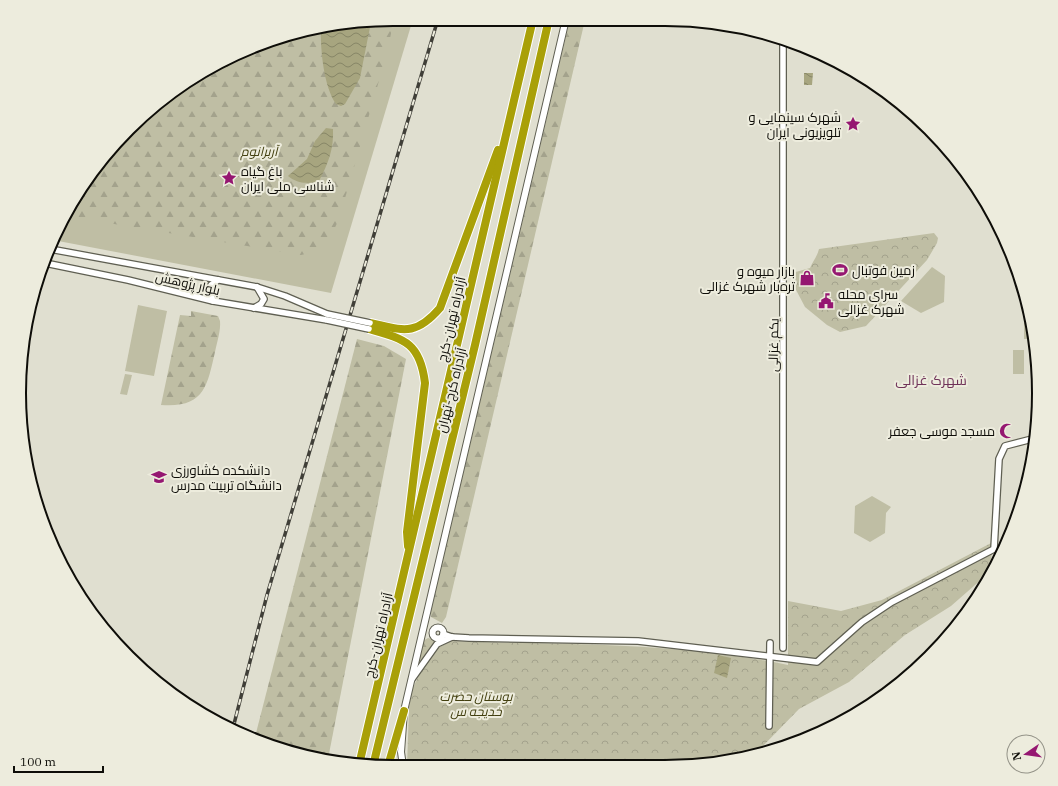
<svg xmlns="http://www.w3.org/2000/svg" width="1058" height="786" font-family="'IBM Plex Serif',Cairo,serif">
<defs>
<pattern id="forest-firs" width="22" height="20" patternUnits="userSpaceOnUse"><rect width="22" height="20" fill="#bfbea4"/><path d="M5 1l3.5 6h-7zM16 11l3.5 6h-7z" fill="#a3a28c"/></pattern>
<pattern id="park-crowns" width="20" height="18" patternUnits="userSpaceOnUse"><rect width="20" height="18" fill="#bfbea4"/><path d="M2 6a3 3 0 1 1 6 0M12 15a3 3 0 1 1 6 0" fill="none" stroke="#a3a28c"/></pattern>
<pattern id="water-waves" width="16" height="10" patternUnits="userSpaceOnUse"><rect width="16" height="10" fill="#a7a57f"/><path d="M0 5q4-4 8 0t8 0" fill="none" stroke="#868566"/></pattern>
</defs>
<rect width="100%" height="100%" fill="#e0dfd0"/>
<g fill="#bfbea4">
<path d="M 393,19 L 413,19 L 331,293 L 53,240 L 58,227 L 128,129 L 206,69 L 296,32 Z"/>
<path d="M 932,267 L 945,276 L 944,302 L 921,313 L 901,301 Z"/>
<path d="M 138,305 L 167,311 L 154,376 L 125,371 Z"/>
<path d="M 1024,323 L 1031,323 L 1033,339 L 1024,339 Z"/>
<rect x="1013" y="350" width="11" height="24"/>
<path d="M 125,374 L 132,375 L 127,395 L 120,394 Z"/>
<path d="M 872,496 L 891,507 L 886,513 L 885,533 L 870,542 L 854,533 L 855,506 Z"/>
</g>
<g fill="url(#forest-firs)">
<path d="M 394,19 L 387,53 L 339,219 L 331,236 L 322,250 L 301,255 L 66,216 L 128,129 L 206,69 L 296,32 Z"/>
<path d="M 570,19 L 585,20 L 446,617 L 442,623 L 431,617 L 431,611 Z"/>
<path d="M 191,311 L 218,316 L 220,321 C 221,330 217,342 215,352 C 207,387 204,408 161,405 L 180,315 L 191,316 Z"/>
<path d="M 357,339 L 384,346 L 406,359 L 328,759 L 296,754 L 255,737 Z"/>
<path d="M 428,638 L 440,641 L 416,670 L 423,641 Z"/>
</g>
<g fill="url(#park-crowns)">
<path d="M 934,233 L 938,238 L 937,243 L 927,260 L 866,326 L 840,332 L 827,325 L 805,307 L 794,286 L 792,273 L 810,268 C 813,261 817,257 819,249 Z"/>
<path d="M 993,542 L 991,560 L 983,578 L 951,606 L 905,635 L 849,682 L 799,709 L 757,752 L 714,764 L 407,766 L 409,707 L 412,690 L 424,664 L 434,650 L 451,641 C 563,645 677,642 788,665 L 788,601 L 841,611 L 882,600 Z"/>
</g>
<g fill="url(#water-waves)">
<path d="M 371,22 L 360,78 L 345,104 L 341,106 L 336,104 C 324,88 320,49 321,28 Z"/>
<path d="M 804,73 L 813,73 L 812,85 L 804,85 Z"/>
<path d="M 326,128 L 333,129 C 334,149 328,164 319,181 C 307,184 298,184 288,176 L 307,159 L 315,141 Z"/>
<path d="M 718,655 L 731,658 L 727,678 L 714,673 Z"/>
</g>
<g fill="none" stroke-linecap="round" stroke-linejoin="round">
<g stroke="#5f5f52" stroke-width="8">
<g id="tertiary">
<path d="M 783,41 L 783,648"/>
<path d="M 50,249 L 257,287 L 285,296 L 327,314"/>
<path d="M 45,263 L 128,280 L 213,301 L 327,320"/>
<path d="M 213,301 L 210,290 L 211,285 L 218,280"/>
<path d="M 254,308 L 261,304 L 264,299 L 257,287"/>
<path d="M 443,634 L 452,637 L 469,638 L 638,641 L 817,662 L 862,622 L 892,602 L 994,549 L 999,459 L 1005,446 L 1036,438"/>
<path d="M 412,679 L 437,644 L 452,637"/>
<path d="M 769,726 L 770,643"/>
</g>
</g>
<g stroke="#5f5f52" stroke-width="8">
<g id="secondary">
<circle cx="438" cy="633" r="5.5"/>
<path d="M 403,766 L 401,752 L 404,711 L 566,19"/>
</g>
</g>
<g stroke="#fff" stroke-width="10">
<g id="motorway">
<path d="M 370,323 C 403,330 415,337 440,308 L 498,150"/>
<path d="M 369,329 C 404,339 420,342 425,383 L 407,532 L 408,546"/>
<path d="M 359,765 L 533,19"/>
<path d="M 373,766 L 475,345 L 549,19"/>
<path d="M 388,766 L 404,711"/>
</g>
</g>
<use href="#tertiary" stroke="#fff" stroke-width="5.5"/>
<use href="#secondary" stroke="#fff" stroke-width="6"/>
<use href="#motorway" stroke="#a9a008" stroke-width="8"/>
<g stroke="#403f38" stroke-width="3.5">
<path id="rail" d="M 233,728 L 267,595 L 438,19"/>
</g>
<use href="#rail" stroke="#edecdd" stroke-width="2" stroke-dasharray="6" stroke-linecap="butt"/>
<g stroke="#5f5f52" stroke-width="8" stroke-linecap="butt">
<g id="tertiary-bridge">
<path d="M 327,314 L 370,323"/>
<path d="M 327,320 L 369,329"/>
</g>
</g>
<use href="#tertiary-bridge" stroke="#fff" stroke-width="5.5"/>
</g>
<defs>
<g id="sight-bare" transform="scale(1.2)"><path d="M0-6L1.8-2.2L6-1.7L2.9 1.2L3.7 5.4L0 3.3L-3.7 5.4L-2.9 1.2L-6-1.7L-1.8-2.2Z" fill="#951771" stroke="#edecdd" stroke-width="2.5" paint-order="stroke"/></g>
<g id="stadium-bare" transform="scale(1.2)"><path d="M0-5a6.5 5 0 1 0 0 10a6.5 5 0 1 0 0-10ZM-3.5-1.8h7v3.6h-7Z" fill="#951771" stroke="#edecdd" stroke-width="2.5" paint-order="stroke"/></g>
<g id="shop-bare" transform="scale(1.2)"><path d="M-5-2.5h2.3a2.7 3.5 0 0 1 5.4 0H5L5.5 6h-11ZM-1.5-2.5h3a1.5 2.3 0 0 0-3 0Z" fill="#951771" stroke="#edecdd" stroke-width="2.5" paint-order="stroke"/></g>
<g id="civic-bare" transform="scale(1.2)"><path d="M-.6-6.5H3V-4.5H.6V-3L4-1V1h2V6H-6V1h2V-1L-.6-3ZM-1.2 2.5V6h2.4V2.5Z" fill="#951771" stroke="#edecdd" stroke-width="2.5" paint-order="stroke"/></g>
<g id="mosque-bare" transform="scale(1.2)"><path d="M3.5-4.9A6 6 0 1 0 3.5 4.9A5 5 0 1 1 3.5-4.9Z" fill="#951771" stroke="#edecdd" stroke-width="2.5" paint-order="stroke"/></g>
<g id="university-bare" transform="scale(1.2)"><path d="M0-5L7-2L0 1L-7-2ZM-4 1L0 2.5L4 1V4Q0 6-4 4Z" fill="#951771" stroke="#edecdd" stroke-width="2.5" paint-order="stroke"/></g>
</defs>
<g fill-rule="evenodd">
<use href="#sight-bare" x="853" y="124"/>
<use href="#sight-bare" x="229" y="178"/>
<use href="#stadium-bare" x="840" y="270"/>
<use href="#shop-bare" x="807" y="278"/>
<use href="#civic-bare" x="826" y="301"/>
<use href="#mosque-bare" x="1007" y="431"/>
<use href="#university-bare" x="159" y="477"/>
</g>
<g text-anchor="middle" stroke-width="4" stroke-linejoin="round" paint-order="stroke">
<g font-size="13" fill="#0e0d08" stroke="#edecdd" text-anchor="start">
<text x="841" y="122" text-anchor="end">شهرک سینمایی و<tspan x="841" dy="15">تلویزیونی ایران</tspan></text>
<text x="241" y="176">باغ گیاه‌<tspan x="241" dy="15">شناسی ملی ایران</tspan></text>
<text x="852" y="275">زمین فوتبال</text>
<text x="795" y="276" text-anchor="end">بازار میوه و<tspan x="795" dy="15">تره‌بار شهرک غزالی</tspan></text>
<text x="838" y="299">سرای محله<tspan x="838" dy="15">شهرک غزالی</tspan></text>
<text x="995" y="436" text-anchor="end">مسجد موسی جعفر</text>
<text x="171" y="475">دانشکده کشاورزی<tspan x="171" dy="15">دانشگاه تربیت مدرس</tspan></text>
</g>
<g font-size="13" font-style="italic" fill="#423f0f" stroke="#edecdd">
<text x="259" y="156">آربرانوم</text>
<text x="476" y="701">بوستان حضرت<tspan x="476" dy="15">خدیجه س</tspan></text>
</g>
<g font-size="13" fill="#0e0d08" stroke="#edecdd">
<text transform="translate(188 283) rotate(13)" y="5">بلوار پژوهش</text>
<text transform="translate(451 319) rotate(-77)" y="5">آزادراه تهران-کرج</text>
<text transform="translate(773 345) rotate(-89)" y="5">یکم غزالی</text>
<text transform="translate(451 390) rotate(-76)" y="5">آزادراه کرج-تهران</text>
<text transform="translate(378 635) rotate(-77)" y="5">آزادراه تهران-کرج</text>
</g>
<g font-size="14" fill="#703359" stroke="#edecdd">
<text x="931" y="385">شهرک غزالی</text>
</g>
</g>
<path d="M0 0H1058V786H0ZM393 26H665A367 367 0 0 1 1032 393V393A367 367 0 0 1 665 760H393A367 367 0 0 1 26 393V393A367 367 0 0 1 393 26Z" fill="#edecdd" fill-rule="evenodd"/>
<path fill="none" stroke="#0e0d08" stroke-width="2" d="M393 26H665A367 367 0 0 1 1032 393V393A367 367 0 0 1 665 760H393A367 367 0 0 1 26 393V393A367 367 0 0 1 393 26Z"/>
<g transform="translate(1026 754) rotate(257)"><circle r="19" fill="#edecdd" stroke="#949388"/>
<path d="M0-3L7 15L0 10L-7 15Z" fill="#951771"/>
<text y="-6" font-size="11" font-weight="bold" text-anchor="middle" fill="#0e0d08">N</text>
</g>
<path d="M14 766v6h89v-6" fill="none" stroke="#0e0d08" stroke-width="2"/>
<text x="20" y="766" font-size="12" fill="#0e0d08" stroke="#edecdd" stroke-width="3" paint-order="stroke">100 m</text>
</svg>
